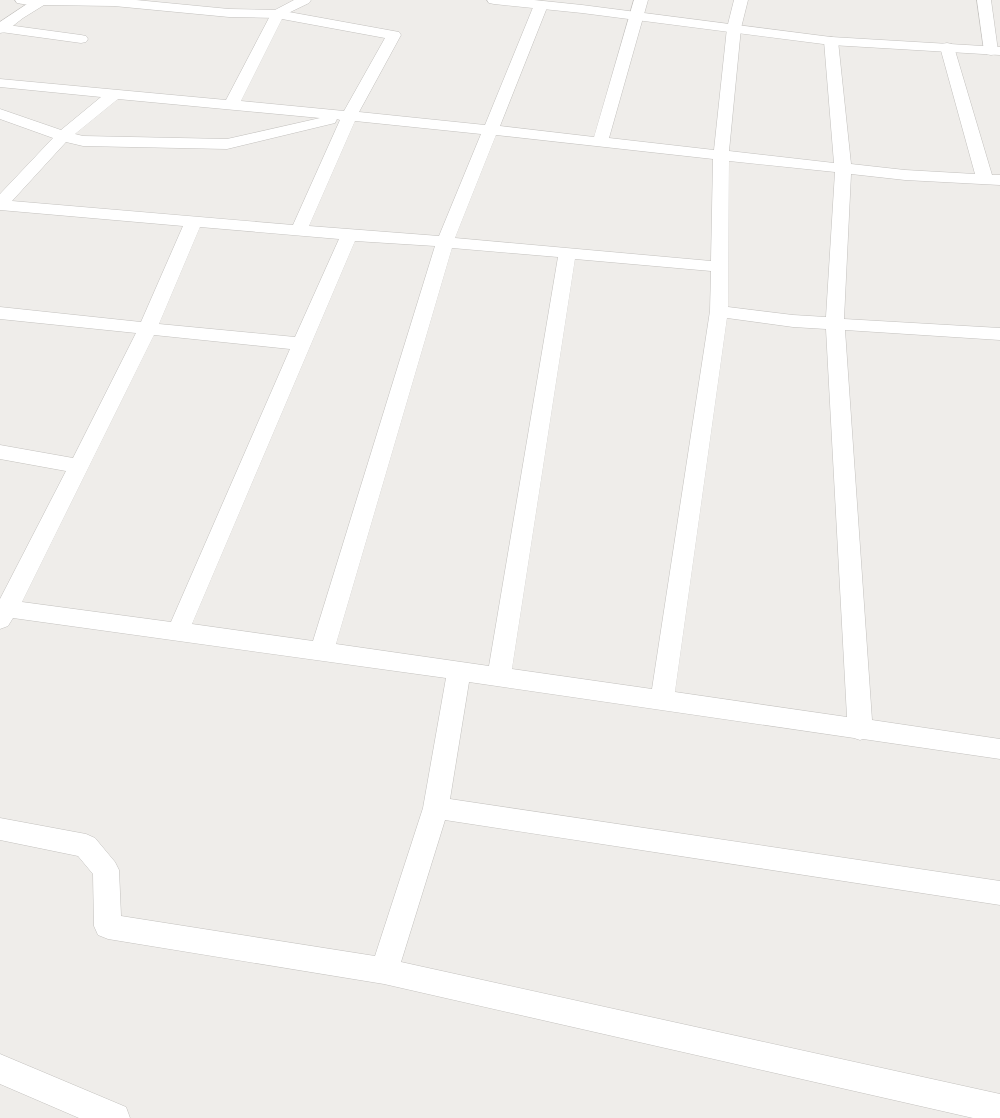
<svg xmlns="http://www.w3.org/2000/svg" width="1000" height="1118" font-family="'Sofia Sans Condensed',sans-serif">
<rect width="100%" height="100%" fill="#efedea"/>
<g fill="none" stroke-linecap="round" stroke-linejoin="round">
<g stroke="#c3c1be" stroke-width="1">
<g id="minor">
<path d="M 15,0 L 48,0 L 49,1 L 47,4 C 38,6 26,5 17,3 Z"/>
<path d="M 634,0 L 648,0 L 609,138 L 714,150 L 727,28 L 734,0 L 748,0 L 741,28 L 729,151 L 834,163 L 824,41 L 826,38 L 831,37 L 836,38 L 838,41 L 851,164 L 905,170 L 975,174 L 940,47 L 942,44 L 947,43 L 952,44 L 954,47 L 992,175 L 1000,175 L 1000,185 L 905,180 L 851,174 L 844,319 L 1000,328 L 1000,340 L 845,330 L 872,720 L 1000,739 L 1000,759 L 863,739 L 860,740 L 854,738 L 469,682 L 450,799 L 1000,881 L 1000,905 L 445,820 L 401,962 L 1000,1094 L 1000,1118 L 973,1118 L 384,984 L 108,939 L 98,935 L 94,926 L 93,874 L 78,856 L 0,840 L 0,818 L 86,834 L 95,838 L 115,862 L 119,870 L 121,916 L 375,956 L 423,808 L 446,678 L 13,618 L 8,626 L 0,629 L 0,599 L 66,471 L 0,459 L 0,445 L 73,458 L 136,333 L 0,319 L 0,307 L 141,322 L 183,226 L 0,210 L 0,194 L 53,138 L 0,119 L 0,109 L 61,130 L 101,97 L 0,87 L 0,79 L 226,100 L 271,14 L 273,11 L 278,10 L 399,32 L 401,35 L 359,112 L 485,125 L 534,5 L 536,2 L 541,1 L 546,2 L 548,5 L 500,126 L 594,137 ZM 282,19 L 385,38 L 344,111 L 241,101 ZM 118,99 L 320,118 L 227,139 L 83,136 L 75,134 ZM 337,119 L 340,120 L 293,225 L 12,201 L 66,142 L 83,146 L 227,149 L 335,123 ZM 355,121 L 481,134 L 439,236 L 309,226 ZM 496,135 L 713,159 L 711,261 L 455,238 ZM 729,161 L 835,172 L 826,317 L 793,315 L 728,307 ZM 200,227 L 339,239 L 295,337 L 159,324 ZM 355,241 L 435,246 L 313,641 L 192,624 ZM 452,248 L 558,257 L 489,666 L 336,644 ZM 575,259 L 711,271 L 710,311 L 652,689 L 512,669 ZM 727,318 L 793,327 L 826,329 L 847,717 L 675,692 ZM 154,335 L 290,349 L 171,622 L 22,602 Z"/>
<path d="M 977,0 L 991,0 L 998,51 L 996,54 L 991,55 L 986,54 L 984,51 Z"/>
<path d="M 0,24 L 81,35 L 86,36 L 88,39 L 86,42 L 81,43 L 1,32 Z"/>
<path d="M 0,1054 L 126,1107 L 130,1118 L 79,1118 L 0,1084 Z"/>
</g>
</g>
<g stroke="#c3c1be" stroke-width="1">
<g id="tertiary">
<path d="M 33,0 L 136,0 L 229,9 L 275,10 L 294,0 L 311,0 L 309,3 L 278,18 L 229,17 L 114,6 L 44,5 L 23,18 L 5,32 L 0,33 L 0,22 Z"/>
<path d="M 487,0 L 534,0 L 582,5 L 831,37 L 1000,47 L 1000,55 L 831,45 L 582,13 L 494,4 L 489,3 Z"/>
</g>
</g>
<use href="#minor" fill="#fff" fill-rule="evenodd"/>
<use href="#tertiary" fill="#fff" fill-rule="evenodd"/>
</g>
</svg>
